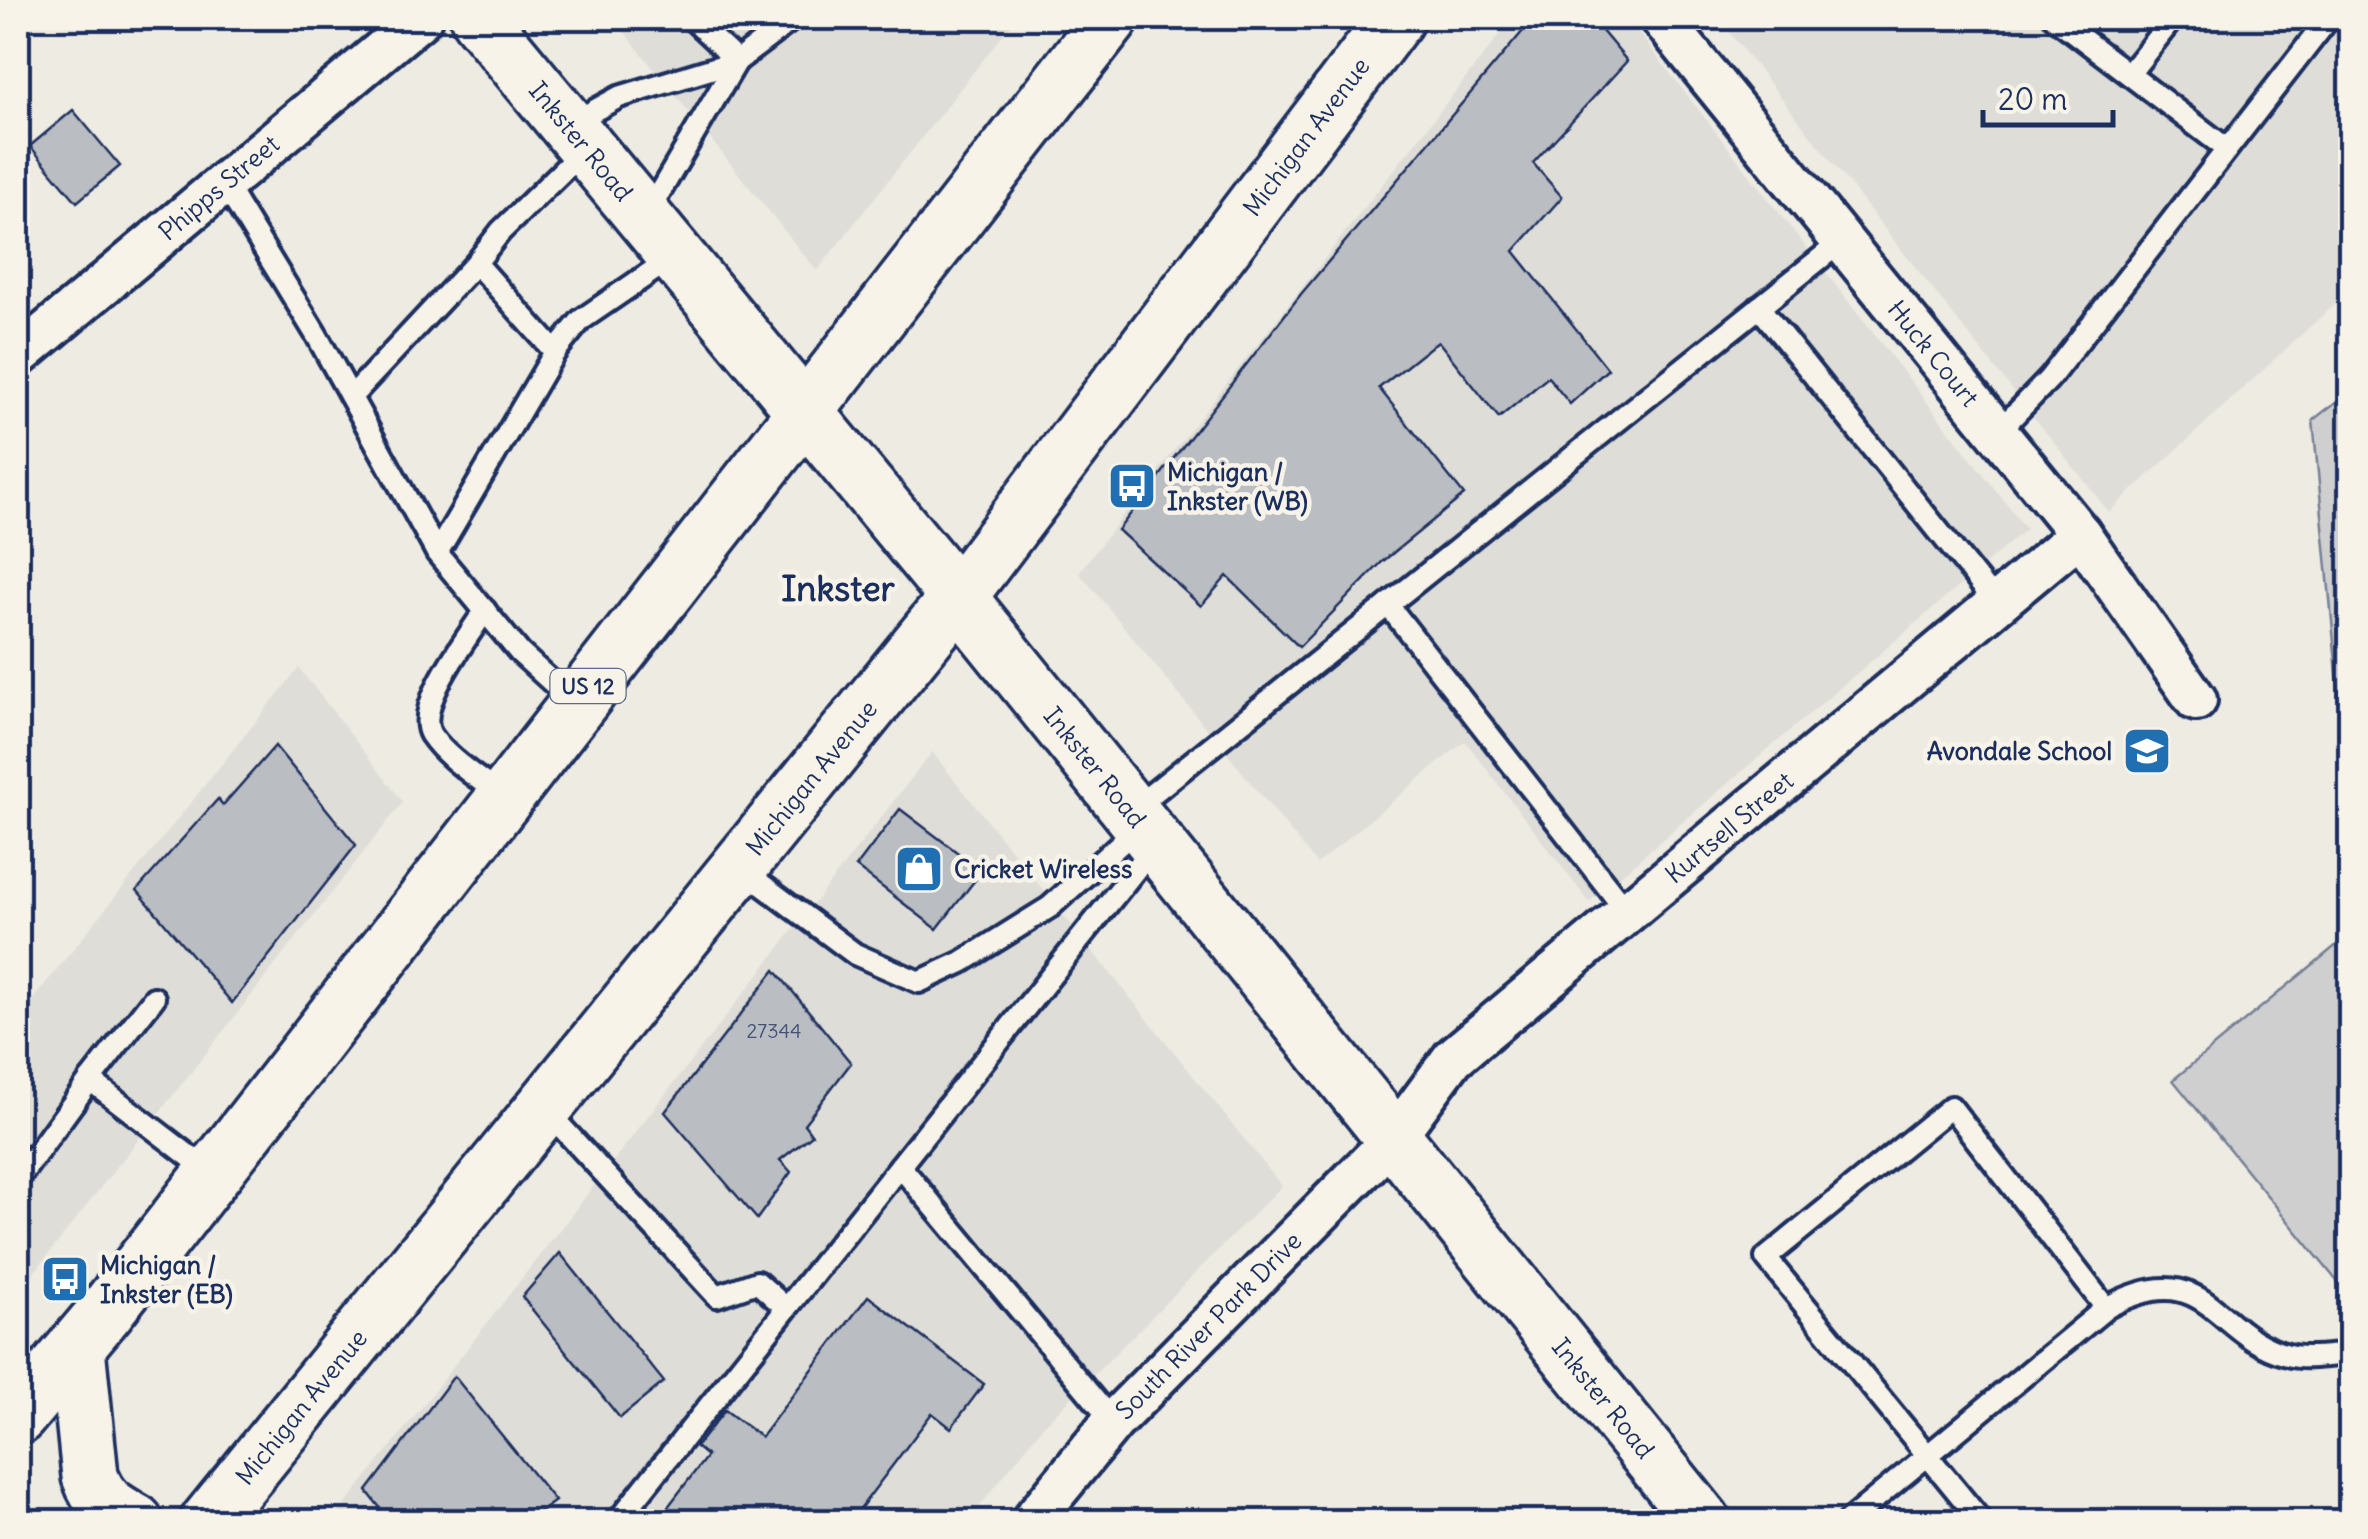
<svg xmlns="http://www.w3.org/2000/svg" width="2368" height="1539" font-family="Delius,sans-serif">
<rect width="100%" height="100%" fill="#eeebe2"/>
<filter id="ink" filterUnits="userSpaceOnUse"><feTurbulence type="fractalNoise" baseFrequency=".01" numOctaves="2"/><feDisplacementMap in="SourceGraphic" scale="20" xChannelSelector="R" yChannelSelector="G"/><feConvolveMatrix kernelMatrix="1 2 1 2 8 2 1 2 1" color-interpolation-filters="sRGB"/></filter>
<g filter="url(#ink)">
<g fill="#deddd8">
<path d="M 613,18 L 1016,18 L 817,271 Z"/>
<path d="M 1513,18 L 1627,18 L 2026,529 L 1589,902 L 1465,741 L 1317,864 L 1079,572 Z"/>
<path d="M 1718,18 L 2350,18 L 2350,290 L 2109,512 Z"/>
<path d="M 299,668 L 403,802 L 18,1293 L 18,1018 Z"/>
<path d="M 932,752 L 1282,1186 L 1044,1425 L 968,1521 L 332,1522 Z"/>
</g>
<g fill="#cfcfcf" stroke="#757f96" stroke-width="2.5">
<path d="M 2350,391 L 2350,811 L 2313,420 Z"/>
<path d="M 2350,934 L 2350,1297 L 2173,1080 Z"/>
</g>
<g fill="#babdc2" stroke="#1b2f5e" stroke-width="2.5">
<path d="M 1534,18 L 1591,18 L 1627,61 L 1533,163 L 1562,197 L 1514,251 L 1608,369 L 1570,404 L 1548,377 L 1499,418 L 1438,341 L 1379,388 L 1464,495 L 1382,562 L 1299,647 L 1227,576 L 1201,606 L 1118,530 L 1301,294 Z"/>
<path d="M 73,110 L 120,166 L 77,202 L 30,146 Z"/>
<path d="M 275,746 L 356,845 L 232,1003 L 137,890 L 218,799 L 223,805 Z"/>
<path d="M 900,809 L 982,871 L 937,929 L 856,867 Z"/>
<path d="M 775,970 L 851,1063 L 804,1124 L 812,1135 L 780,1160 L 791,1172 L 757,1219 L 665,1112 Z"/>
<path d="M 560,1253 L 664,1382 L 620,1418 L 522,1297 Z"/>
<path d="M 868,1296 L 984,1384 L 951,1428 L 932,1413 L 850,1522 L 657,1521 L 707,1456 L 696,1447 L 725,1410 L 761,1437 Z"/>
<path d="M 454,1376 L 555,1501 L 527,1522 L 391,1522 L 367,1491 Z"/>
</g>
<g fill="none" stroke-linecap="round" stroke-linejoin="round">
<g stroke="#1b2f5e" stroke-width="28">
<g id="lane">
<path d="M 691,18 L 737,61"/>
<path d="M 2055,18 L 2227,149"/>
<path d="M 2129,74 L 2173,18"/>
<path d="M 568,125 L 619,97 L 737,61 L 794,18"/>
<path d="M 586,148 L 501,231 L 476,263 L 555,352 L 581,320 L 673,257"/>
<path d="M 224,183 L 317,336 L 437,553 L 520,653 L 575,703"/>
<path d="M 647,214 L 737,61"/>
<path d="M 1759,307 L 1997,604"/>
<path d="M 351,397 L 476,263"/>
<path d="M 1997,433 L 2049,379 L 2329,18"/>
<path d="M 437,553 L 555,352"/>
<path d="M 1388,605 L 1627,912"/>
<path d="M 485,610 C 468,638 413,706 431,735 C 448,760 479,778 502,797"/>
<path d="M 1132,810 L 1842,241"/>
<path d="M 741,869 L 855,954 L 919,982 L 962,962 L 1050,907 L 1141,825"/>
<path d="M 154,998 L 90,1080 L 210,1172"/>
<path d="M 544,1108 L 717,1296 L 757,1282 L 786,1308"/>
<path d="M 900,1166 L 1113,1422"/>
<path d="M 18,1179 L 90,1080"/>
<path d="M 2106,1308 C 2208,1252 2212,1336 2288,1355 C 2306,1360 2332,1355 2350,1354"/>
<path d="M 617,1522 L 1155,845"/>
<path d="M 1847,1522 L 2106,1308 L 1951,1107 L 1766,1258 L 1982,1522"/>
</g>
</g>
<g stroke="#1b2f5e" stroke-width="48">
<g id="street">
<path id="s1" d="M 1661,18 L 2080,534 L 2196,700"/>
<path id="s2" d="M 18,356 L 421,18"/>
<path id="s3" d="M 1031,1522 L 1113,1422 L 1394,1138 L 1453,1058 L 2080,534"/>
</g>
</g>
<g stroke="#1b2f5e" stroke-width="62">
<g id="secondary">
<path id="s4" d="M 479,18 L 958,597 L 1703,1522"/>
</g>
</g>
<g stroke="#1b2f5e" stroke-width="62">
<g id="primary">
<path d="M 77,1348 L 90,1476 C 99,1502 112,1509 135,1522"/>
<path d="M 18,1416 L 107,1310 L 1111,18"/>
<path id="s5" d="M 208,1522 L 958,597 L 1396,18"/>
</g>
</g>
<use href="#lane" stroke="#f7f3e8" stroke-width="20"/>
<use href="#street" stroke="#f7f3e8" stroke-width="40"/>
<use href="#secondary" stroke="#f7f3e8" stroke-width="55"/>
<use href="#primary" stroke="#f7f3e8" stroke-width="55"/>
</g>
</g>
<defs>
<g id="bus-square" transform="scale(2.5)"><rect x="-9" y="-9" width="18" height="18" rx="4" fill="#1f6fb2" stroke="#f7f3e8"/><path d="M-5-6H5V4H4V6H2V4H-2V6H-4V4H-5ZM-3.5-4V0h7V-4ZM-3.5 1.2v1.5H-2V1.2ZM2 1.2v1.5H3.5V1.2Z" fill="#fff"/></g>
<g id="school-square" transform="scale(2.5)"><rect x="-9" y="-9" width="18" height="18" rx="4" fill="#1f6fb2" stroke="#f7f3e8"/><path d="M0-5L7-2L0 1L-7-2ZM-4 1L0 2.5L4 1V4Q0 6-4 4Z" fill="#fff"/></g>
<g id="shop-square" transform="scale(2.5)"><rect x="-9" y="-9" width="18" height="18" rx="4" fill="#1f6fb2" stroke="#f7f3e8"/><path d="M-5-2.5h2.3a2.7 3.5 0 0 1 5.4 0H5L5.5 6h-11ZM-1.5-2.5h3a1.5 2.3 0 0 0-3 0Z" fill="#fff"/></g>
</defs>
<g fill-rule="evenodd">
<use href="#bus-square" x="1132" y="486"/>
<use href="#school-square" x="2147" y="751"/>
<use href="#shop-square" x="919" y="869"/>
<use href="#bus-square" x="65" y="1279"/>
</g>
<g text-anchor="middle" stroke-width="9" stroke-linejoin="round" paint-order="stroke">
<g font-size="20" fill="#435277">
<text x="774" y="1038">27344</text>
</g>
<rect fill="#f7f3e8" stroke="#5d6a87" stroke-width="2.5" x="550.5" y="669" width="75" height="34" rx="8"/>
<g font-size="22" font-weight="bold" fill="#1b2f5e">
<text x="588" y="694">US 12</text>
</g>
<g font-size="25" fill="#1b2f5e" stroke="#f7f3e8">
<text dy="9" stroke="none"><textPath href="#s5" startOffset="1768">Michigan Avenue</textPath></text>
<text dy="9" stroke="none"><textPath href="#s4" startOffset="160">Inkster Road</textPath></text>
<text dy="9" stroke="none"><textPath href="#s2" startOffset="262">Phipps Street</textPath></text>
<text dy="9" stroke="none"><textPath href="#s1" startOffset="432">Huck Court</textPath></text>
<text dy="9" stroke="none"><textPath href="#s4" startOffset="970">Inkster Road</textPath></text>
<text dy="9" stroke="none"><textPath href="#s5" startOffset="958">Michigan Avenue</textPath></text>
<text dy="9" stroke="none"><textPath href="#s3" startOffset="988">Kurtsell Street</textPath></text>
<text dy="9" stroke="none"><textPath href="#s3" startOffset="265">South River Park Drive</textPath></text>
<text dy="9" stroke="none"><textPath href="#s4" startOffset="1780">Inkster Road</textPath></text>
<text dy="9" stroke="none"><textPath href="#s5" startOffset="148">Michigan Avenue</textPath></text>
</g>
<g font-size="25" font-weight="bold" fill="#1b2f5e" stroke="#f7f3e8" text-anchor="start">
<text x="1167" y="481">Michigan /<tspan x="1167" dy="29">Inkster (WB)</tspan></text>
<text x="2112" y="760" text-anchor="end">Avondale School</text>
<text x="954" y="878">Cricket Wireless</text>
<text x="100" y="1274">Michigan /<tspan x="100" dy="29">Inkster (EB)</tspan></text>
</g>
<g font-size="35" font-weight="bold" fill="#1b2f5e" stroke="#f7f3e8">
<text x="838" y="601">Inkster</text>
</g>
</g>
<rect width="2368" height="1539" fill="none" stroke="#f7f3e8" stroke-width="60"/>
<rect x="30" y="30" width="2308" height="1479" fill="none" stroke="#1b2f5e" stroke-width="4" filter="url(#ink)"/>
<path d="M1983 110v15h130v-15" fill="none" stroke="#1b2f5e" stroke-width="5"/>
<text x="1998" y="110" font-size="30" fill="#1b2f5e" stroke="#f7f3e8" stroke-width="8" paint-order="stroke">20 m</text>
</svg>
